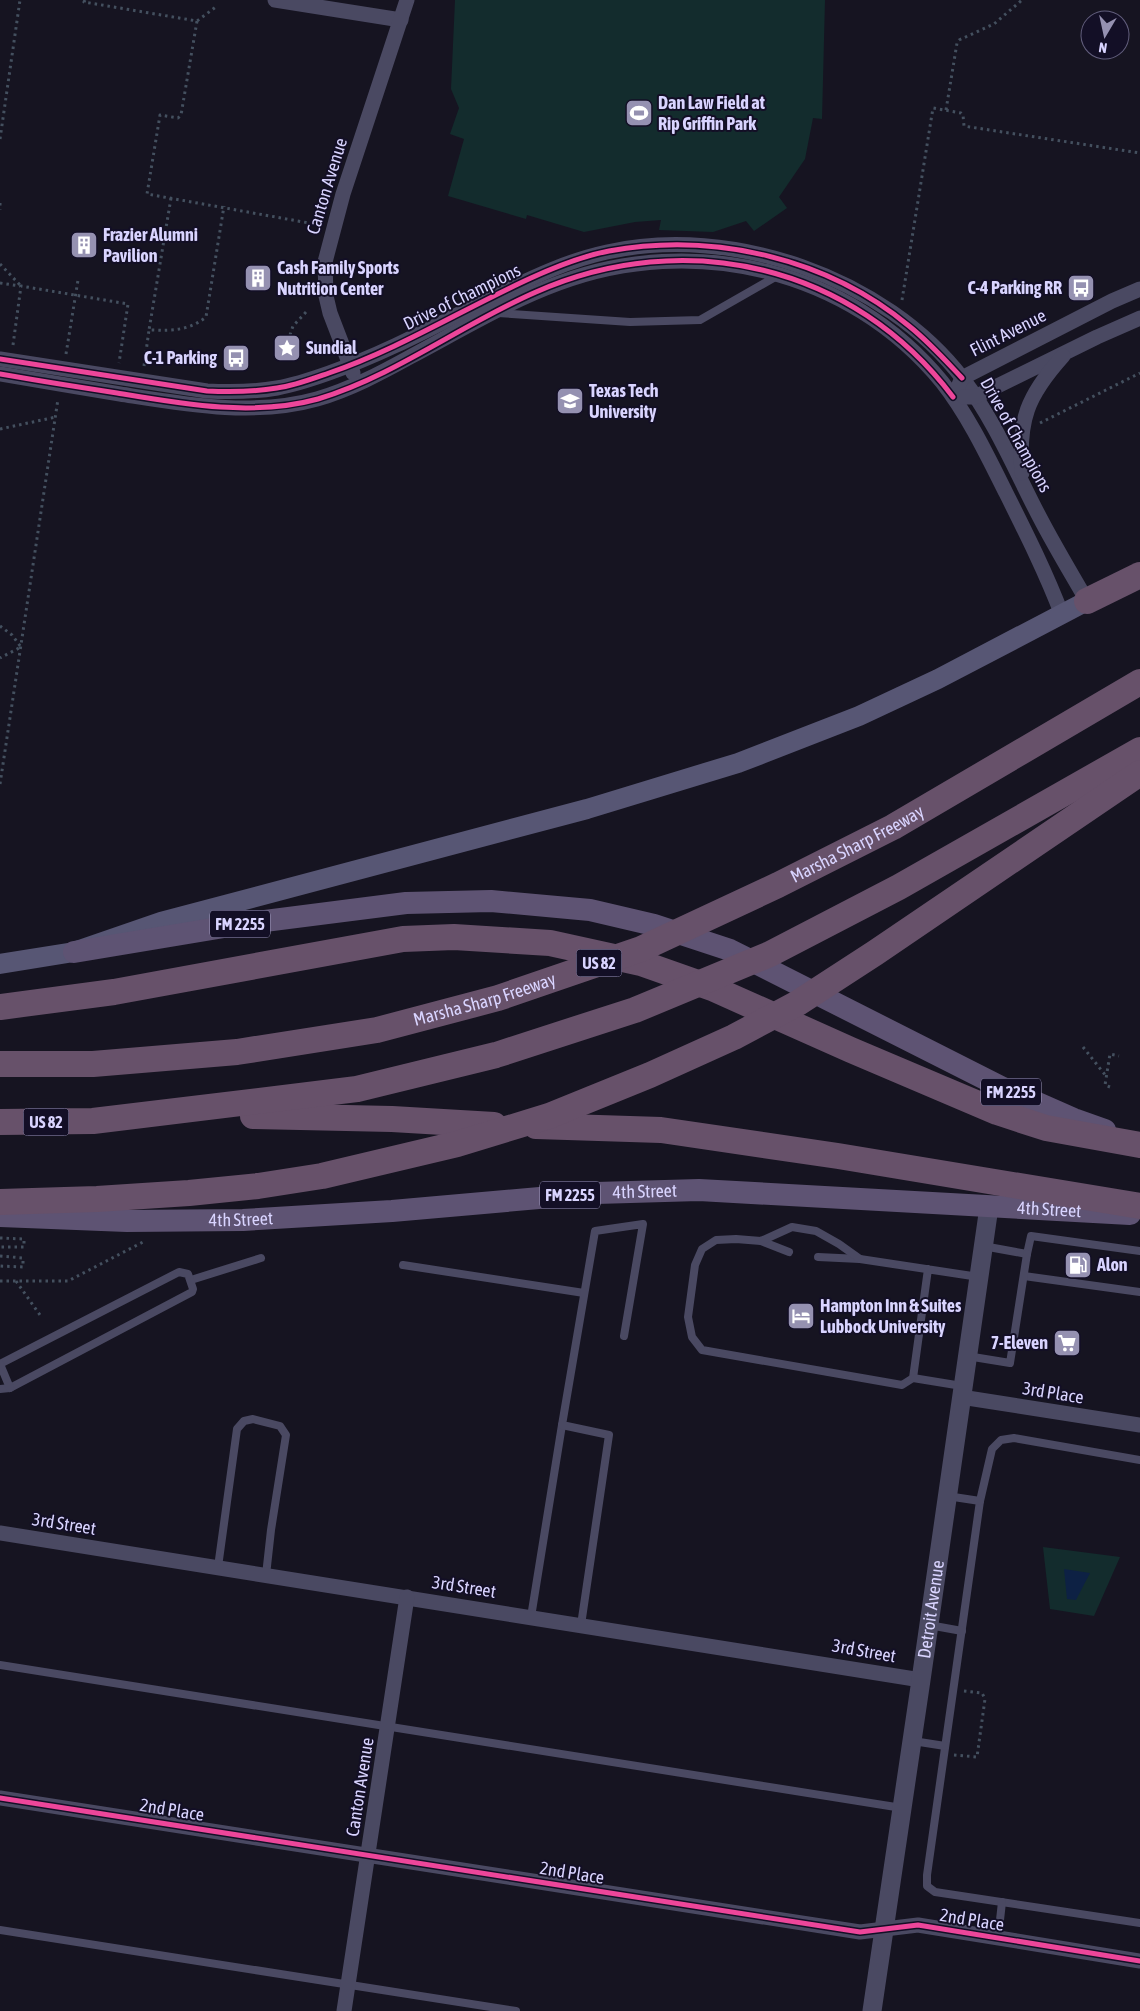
<svg xmlns="http://www.w3.org/2000/svg" width="1140" height="2011" font-family="'Asap Condensed',sans-serif">
<rect width="100%" height="100%" fill="#161421"/>
<g fill="#132c2d">
<path d="M 455,0 L 825,0 L 822,119 L 813,118 L 805,159 L 779,197 L 787,208 L 754,231 L 746,221 L 713,232 L 659,230 L 661,220 L 635,222 L 584,232 L 527,215 L 526,219 L 448,196 L 464,139 L 450,134 L 459,108 L 451,89 Z"/>
<path d="M 1043,1547 L 1120,1557 L 1094,1616 L 1050,1609 Z"/>
</g>
<path fill="#0d2144" d="M 1064,1569 L 1090,1573 L 1076,1600 L 1067,1599 Z"/>
<g fill="none" stroke-linecap="round" stroke-linejoin="round">
<g stroke="#44505f" stroke-width="3" stroke-dasharray="2.5 4" stroke-linecap="butt">
<path d="M 85,0 L 84,2 L 197,21 L 217,6"/>
<path d="M 197,21 L 181,115 L 178,118 L 160,115 L 147,194 L 309,223"/>
<path d="M 946,110 L 957,43 L 959,40 L 994,24 L 1022,0"/>
<path d="M 0,139 L 20,0"/>
<path d="M 171,198 L 149,330 L 152,330 C 173,331 190,330 206,317 L 224,206"/>
<path d="M 0,203 L 0,210"/>
<path d="M 0,264 L 21,286"/>
<path d="M 0,283 L 20,286"/>
<path d="M 902,300 L 933,108 L 961,113 L 963,115 L 964,126 L 970,127 L 1140,153"/>
<path d="M 290,335 L 293,326 L 307,311"/>
<path d="M 13,345 L 21,286 L 128,304 L 119,363"/>
<path d="M 66,354 L 78,280"/>
<path d="M 144,366 L 149,330"/>
<path d="M 1040,423 L 1140,373"/>
<path d="M 0,429 L 56,417"/>
<path d="M 0,626 L 12,635 L 21,647 L 0,658"/>
<path d="M 0,784 L 58,399"/>
<path d="M 1083,1047 L 1106,1076"/>
<path d="M 1110,1087 L 1105,1085 L 1110,1054 L 1119,1056"/>
<path d="M 0,1238 L 24,1239 L 24,1247 L 0,1247"/>
<path d="M 0,1256 L 23,1258 L 23,1267 L 0,1266"/>
<path d="M 0,1281 L 68,1281 L 145,1241"/>
<path d="M 16,1281 L 40,1315"/>
<path d="M 954,1755 L 977,1757 L 985,1699 L 982,1693 L 964,1691"/>
</g>
<g stroke="#4a4962" stroke-width="8">
<path d="M 498,313 L 630,322 L 700,320 L 777,276"/>
<path d="M 761,1241 L 789,1252"/>
<path d="M 983,1246 L 1027,1254 L 1031,1236 L 1140,1251"/>
<path d="M 818,1257 L 860,1259"/>
<path d="M 403,1265 L 584,1293"/>
<path d="M 928,1269 L 913,1378 L 902,1385 L 702,1350 L 692,1337 L 688,1317 L 695,1265 L 702,1249 L 716,1240 L 736,1239 L 761,1241 L 792,1227 L 816,1231 L 839,1244 L 860,1259 L 979,1277"/>
<path d="M 1024,1276 L 1140,1292"/>
<path d="M 191,1280 L 261,1258"/>
<path d="M 967,1356 L 1010,1363 L 1027,1254"/>
<path d="M 0,1364 L 179,1272 L 188,1274 L 193,1289 L 192,1292 L 10,1388 L 0,1389"/>
<path d="M 0,1364 L 10,1388"/>
<path d="M 913,1378 L 962,1386"/>
<path d="M 1140,1460 L 1014,1438 L 1001,1440 L 992,1449 L 980,1501 L 927,1875 L 927,1886 L 935,1892 L 1140,1923"/>
<path d="M 947,1496 L 980,1501"/>
<path d="M 218,1567 L 237,1429 L 244,1421 L 253,1419 L 280,1426 L 286,1435 L 271,1530 L 266,1575"/>
<path d="M 531,1617 L 562,1425"/>
<path d="M 581,1625 L 609,1435 L 562,1425 L 595,1231 L 643,1224 L 624,1336"/>
<path d="M 929,1625 L 962,1631"/>
<path d="M 0,1665 L 902,1808"/>
<path d="M 913,1741 L 945,1746"/>
<path d="M 0,1930 L 516,2011"/>
<path d="M 998,1938 L 1002,1902"/>
</g>
<g stroke="#4a4962" stroke-width="15">
<path d="M 275,0 L 401,20"/>
<path d="M 0,359 L 207,391 C 230,392 254,392 277,388 C 294,385 312,379 329,373 C 389,352 444,321 501,293 C 535,276 570,260 607,252 C 731,224 885,277 963,379 C 995,421 1015,470 1039,516 C 1054,545 1071,573 1087,601"/>
<path d="M 353,373 L 330,313 L 326,296 L 325,262 L 343,194 L 407,0"/>
<path d="M 0,374 C 40,381 80,387 120,394 C 184,404 253,417 317,399 C 349,390 381,373 410,357 C 459,331 507,302 559,283 C 693,233 850,269 942,382 C 968,415 987,455 1006,493 C 1026,533 1046,573 1062,615"/>
<path d="M 958,387 L 962,378 L 1112,301 L 1140,289"/>
<path d="M 964,397 L 975,397 L 1097,337 L 1140,318"/>
<path d="M 1022,473 C 1018,420 1027,396 1063,356"/>
<path d="M 961,1397 L 1140,1425"/>
<path d="M 0,1533 L 921,1680"/>
<path d="M 0,1798 L 860,1932 L 918,1925 L 1140,1961"/>
<path d="M 344,2011 L 407,1597"/>
</g>
<path stroke="#4a4962" stroke-width="19" id="s1" d="M 872,2011 L 921,1680 L 989,1207"/>
<path stroke="#575674" stroke-width="20" d="M 0,964 L 74,952 L 161,922 L 587,809 L 738,763 L 859,716 L 938,679 L 1087,601"/>
<g stroke="#5e5373" stroke-width="22">
<path d="M 74,952 L 242,924 L 406,903 L 491,901 L 590,910 L 654,925 L 730,950 L 1001,1087 L 1074,1119 L 1105,1130"/>
<path id="s2" d="M 0,1216 L 127,1221 L 243,1220 L 392,1211 L 596,1193 L 699,1190 L 1130,1214"/>
</g>
<g stroke="#67516a" stroke-width="26">
<path d="M 1087,601 L 1140,575"/>
<path d="M 0,1007 L 114,992 L 403,939 L 454,937 L 550,943 L 641,963 L 712,988 L 851,1050 L 997,1112 L 1046,1128 L 1140,1145"/>
<path id="s3" d="M 0,1064 L 93,1064 L 237,1052 L 377,1030 L 498,998 L 641,949 L 778,885 L 893,827 L 1140,682"/>
<path d="M 253,1116 L 392,1119 L 494,1125"/>
<path d="M 0,1122 L 93,1121 L 357,1089 L 496,1055 L 635,1010 L 770,954 L 899,887 L 1140,750"/>
<path d="M 536,1126 L 661,1130 L 838,1156 L 1140,1206"/>
<path d="M 0,1202 L 97,1199 L 189,1193 L 258,1186 L 322,1176 L 457,1144 L 549,1116 L 650,1075 L 734,1037 L 798,1003 L 875,953 L 1140,773"/>
</g>
<g stroke="#130f26" stroke-width="8">
<g id="cycleway">
<path d="M 0,359 L 207,391 C 230,392 254,392 277,388 C 294,386 312,379 329,373 C 399,349 463,309 531,278 C 555,267 583,256 609,251 C 714,232 827,258 909,326 C 929,342 945,360 962,378"/>
<path d="M 0,374 C 39,381 78,387 117,393 C 182,404 253,417 318,399 C 395,376 462,324 536,292 C 685,226 854,265 953,397"/>
<path d="M 0,1798 L 860,1932 L 918,1925 L 1140,1961"/>
</g>
</g>
<use href="#cycleway" stroke="#ed469a" stroke-width="5"/>
</g>
<defs>
<g id="stadium-square" transform="scale(1.4375)"><rect x="-9" y="-9" width="18" height="18" rx="4" fill="#9591b1" stroke="#130f26"/><path d="M0-5a6.5 5 0 1 0 0 10a6.5 5 0 1 0 0-10ZM-3.5-1.8h7v3.6h-7Z" fill="#fff"/></g>
<g id="building-square" transform="scale(1.4375)"><rect x="-9" y="-9" width="18" height="18" rx="4" fill="#9591b1" stroke="#130f26"/><path d="M-4-6H4V6H1V3H-1V6H-4ZM-2.5-4.3h1.7v1.8h-1.7ZM.8-4.3h1.7v1.8H.8ZM-2.5-1h1.7V.8h-1.7ZM.8-1h1.7V.8H.8Z" fill="#fff"/></g>
<g id="bus-square" transform="scale(1.4375)"><rect x="-9" y="-9" width="18" height="18" rx="4" fill="#9591b1" stroke="#130f26"/><path d="M-5-6H5V4H4V6H2V4H-2V6H-4V4H-5ZM-3.5-4V0h7V-4ZM-3.5 1.2v1.5H-2V1.2ZM2 1.2v1.5H3.5V1.2Z" fill="#fff"/></g>
<g id="sight-square" transform="scale(1.4375)"><rect x="-9" y="-9" width="18" height="18" rx="4" fill="#9591b1" stroke="#130f26"/><path d="M0-6L1.8-2.2L6-1.7L2.9 1.2L3.7 5.4L0 3.3L-3.7 5.4L-2.9 1.2L-6-1.7L-1.8-2.2Z" fill="#fff"/></g>
<g id="university-square" transform="scale(1.4375)"><rect x="-9" y="-9" width="18" height="18" rx="4" fill="#9591b1" stroke="#130f26"/><path d="M0-5L7-2L0 1L-7-2ZM-4 1L0 2.5L4 1V4Q0 6-4 4Z" fill="#fff"/></g>
<g id="fuel-square" transform="scale(1.4375)"><rect x="-9" y="-9" width="18" height="18" rx="4" fill="#9591b1" stroke="#130f26"/><path d="M-5.5-6h7V0h2V4h1.3V-2.5L3-4.5l.8-.8L6-3V5H2.5V1h-1V6h-7ZM-4.2-4.7v3.2H.2V-4.7Z" fill="#fff"/></g>
<g id="hotel-square" transform="scale(1.4375)"><rect x="-9" y="-9" width="18" height="18" rx="4" fill="#9591b1" stroke="#130f26"/><path d="M-6-4.5h1.5V1H6V5H4.5V3h-9V5H-6ZM-4 0a1.8 1.8 0 1 1 3.6 0ZM.5 0V-2.5h3Q6-2.5 6 0Z" fill="#fff"/></g>
<g id="supermarket-square" transform="scale(1.4375)"><rect x="-9" y="-9" width="18" height="18" rx="4" fill="#9591b1" stroke="#130f26"/><path d="M-6-5.5h2.5l.6 2H6L4.5 2H-2.5L-4.4-4H-6ZM-1.5 3.2a1.3 1.3 0 1 0 .1 0ZM3 3.2a1.3 1.3 0 1 0 .1 0Z" fill="#fff"/></g>
</defs>
<g fill-rule="evenodd">
<use href="#stadium-square" x="639" y="113"/>
<use href="#building-square" x="84" y="245"/>
<use href="#building-square" x="258" y="278"/>
<use href="#bus-square" x="1081" y="288"/>
<use href="#sight-square" x="287" y="348"/>
<use href="#bus-square" x="236" y="358"/>
<use href="#university-square" x="570" y="401"/>
<use href="#fuel-square" x="1078" y="1265"/>
<use href="#hotel-square" x="801" y="1316"/>
<use href="#supermarket-square" x="1067" y="1343"/>
</g>
<g text-anchor="middle" stroke-width="4" stroke-linejoin="round" paint-order="stroke">
<g fill="#130f26" stroke="#9e99be" stroke-width="1">
<rect x="210" y="910.5" width="60" height="27" rx="4"/>
<rect x="576.5" y="949.5" width="45" height="27" rx="4"/>
<rect x="981" y="1078.5" width="60" height="27" rx="4"/>
<rect x="23.5" y="1108.5" width="45" height="27" rx="4"/>
<rect x="540" y="1181.5" width="60" height="27" rx="4"/>
</g>
<g font-size="16" font-weight="bold" fill="#d9d4ff">
<text x="240" y="930">FM 2255</text>
<text x="599" y="969">US 82</text>
<text x="1011" y="1098">FM 2255</text>
<text x="46" y="1128">US 82</text>
<text x="570" y="1201">FM 2255</text>
</g>
<g font-size="18" font-weight="bold" fill="#d9d4ff" stroke="#130f26" text-anchor="start">
<text x="658" y="109">Dan Law Field at<tspan x="658" dy="21">Rip Griffin Park</tspan></text>
<text x="103" y="241">Frazier Alumni<tspan x="103" dy="21">Pavilion</tspan></text>
<text x="277" y="274">Cash Family Sports<tspan x="277" dy="21">Nutrition Center</tspan></text>
<text x="1062" y="294" text-anchor="end">C-4 Parking RR</text>
<text x="306" y="354">Sundial</text>
<text x="217" y="364" text-anchor="end">C-1 Parking</text>
<text x="589" y="397">Texas Tech<tspan x="589" dy="21">University</tspan></text>
<text x="1097" y="1271">Alon</text>
<text x="820" y="1312">Hampton Inn &amp; Suites<tspan x="820" dy="21">Lubbock University</tspan></text>
<text x="1048" y="1349" text-anchor="end">7-Eleven</text>
</g>
<g font-size="18" fill="#d9d4ff" stroke="#130f26">
<text transform="translate(327 186) rotate(-73)" y="6">Canton Avenue</text>
<text transform="translate(462 297) rotate(-26)" y="6">Drive of Champions</text>
<text transform="translate(1008 333) rotate(-27)" y="6">Flint Avenue</text>
<text transform="translate(1016 435) rotate(61)" y="6">Drive of Champions</text>
<text dy="6" stroke="none"><textPath href="#s3" startOffset="896">Marsha Sharp Freeway</textPath></text>
<text dy="6" stroke="none"><textPath href="#s3" startOffset="491">Marsha Sharp Freeway</textPath></text>
<text dy="6" stroke="none"><textPath href="#s2" startOffset="646">4th Street</textPath></text>
<text dy="6" stroke="none"><textPath href="#s2" startOffset="1051">4th Street</textPath></text>
<text dy="6" stroke="none"><textPath href="#s2" startOffset="241">4th Street</textPath></text>
<text transform="translate(1053 1393) rotate(9)" y="6">3rd Place</text>
<text transform="translate(64 1524) rotate(9)" y="6">3rd Street</text>
<text transform="translate(464 1587) rotate(9)" y="6">3rd Street</text>
<text dy="6" stroke="none"><textPath href="#s1" startOffset="406">Detroit Avenue</textPath></text>
<text transform="translate(864 1651) rotate(10)" y="6">3rd Street</text>
<text transform="translate(360 1787) rotate(-81)" y="6">Canton Avenue</text>
<text transform="translate(172 1810) rotate(9)" y="6">2nd Place</text>
<text transform="translate(572 1873) rotate(9)" y="6">2nd Place</text>
<text transform="translate(972 1920) rotate(9)" y="6">2nd Place</text>
</g>
</g>
<g transform="translate(1105 35) rotate(189)"><circle r="24" fill="#130f26" stroke="#625e7d"/>
<path d="M0-4L9 19L0 12L-9 19Z" fill="#9591b1"/>
<text y="-8" font-size="14" font-weight="bold" text-anchor="middle" fill="#d9d4ff">N</text>
</g>
</svg>
